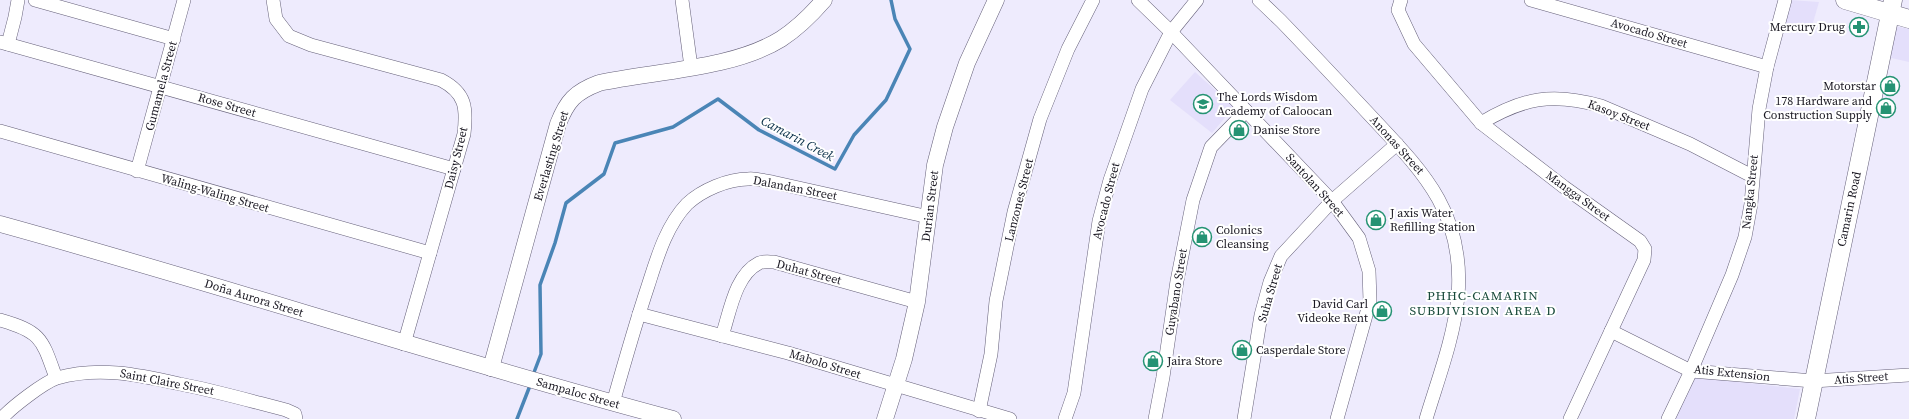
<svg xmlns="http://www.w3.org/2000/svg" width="1909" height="419" font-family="'Source Serif 4',serif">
<rect width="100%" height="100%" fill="#eeebfd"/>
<g fill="#e4dffb">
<path d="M 1790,0 L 1819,2 L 1810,33 L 1783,26 Z"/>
<path d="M 1894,26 L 1909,29 L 1909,62 L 1887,57 Z"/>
<path d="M 1195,72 L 1234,107 L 1212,133 L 1170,100 Z"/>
<path d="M 1695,377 L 1800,389 L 1794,419 L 1673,419 Z"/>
</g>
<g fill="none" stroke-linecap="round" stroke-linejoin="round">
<g stroke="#4a85b6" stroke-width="3.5">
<path d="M 533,375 L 541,354 L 540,285 L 555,243 L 566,203 L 604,174 L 615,143 L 673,127 L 718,99 L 759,130 L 835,169 L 854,135 L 886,100 L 910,49 L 895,19 L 891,0"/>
<path d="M 517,419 L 531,383"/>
</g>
<g stroke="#656079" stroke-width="14">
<g id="minor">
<path d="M 35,0 L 174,39"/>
<path d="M 273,0 L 276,19 L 289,36 L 311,45 L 441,80 C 466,93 467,108 464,134 L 404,344"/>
<path d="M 682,0 L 691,67"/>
<path d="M 1138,0 L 1171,32 L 1332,201 L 1359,238 L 1369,271 L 1370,301 L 1337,419"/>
<path d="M 1259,0 L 1281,21 C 1310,51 1338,81 1366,111 C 1420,169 1465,210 1458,296 C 1454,338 1438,379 1426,419"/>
<path d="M 1401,0 L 1398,10 L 1414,44 L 1481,123 L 1564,187 L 1640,241 L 1645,249 L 1644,260 L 1570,419"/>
<path d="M 1531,0 L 1767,67"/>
<path d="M 0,42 L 454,169"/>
<path d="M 8,44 L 15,17 L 18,0"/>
<path d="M 1481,123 C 1523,98 1552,92 1601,106 L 1690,144 L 1752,176"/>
<path d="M 0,131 L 430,253"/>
<path d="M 137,171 L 184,0"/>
<path d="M 639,314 L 788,353 L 1010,419"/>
<path d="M 0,320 C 42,332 42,339 56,378"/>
<path d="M 1611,331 L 1691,371 L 1813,381 L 1909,375"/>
<path d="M 722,336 C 730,312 735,275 759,263 C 763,261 769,262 774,262 L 917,302"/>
<path d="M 613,403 C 624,364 635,325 648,286 C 657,258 666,226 687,204 C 702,190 728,179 748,179 C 756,178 764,181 772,182 L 929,217"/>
<path d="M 979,411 L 991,354 L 996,301 L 1014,212 L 1040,119 L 1068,49 L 1093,0"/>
<path d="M 1,419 C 12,407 43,383 57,378 C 99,366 139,375 180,384 C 216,391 251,401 286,410 L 295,414 L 296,419"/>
<path d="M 1065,419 L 1074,393 L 1099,221 L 1110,180 L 1142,89 L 1171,32 L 1197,0"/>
<path d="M 1155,419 L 1163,377 L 1177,281 L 1193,200 L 1211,147 L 1246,111"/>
<path d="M 1244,419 L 1261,315 L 1270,282 L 1281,256 L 1332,201 L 1397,144"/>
<path d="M 1668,419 L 1691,371 L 1732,275 L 1745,237 L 1751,204 L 1759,109 L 1767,67 L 1785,0"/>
</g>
</g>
<g stroke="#656079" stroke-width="17">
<g id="tertiary">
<path d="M 0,224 C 225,286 447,359 673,419"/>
<path d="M 491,368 L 558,124 C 567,101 575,92 599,83 C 655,71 733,69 781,39 C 798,28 811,15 824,0"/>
<path d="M 885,419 L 904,359 L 917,302 L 935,165 L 945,127 L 967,63 L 996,0"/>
</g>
</g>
<g stroke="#656079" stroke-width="19">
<g id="secondary">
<path d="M 1845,0 L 1909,19"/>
<path d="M 1806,419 L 1893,0"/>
</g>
</g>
<use href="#minor" stroke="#fff" stroke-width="13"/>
<use href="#tertiary" stroke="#fff" stroke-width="16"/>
<use href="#secondary" stroke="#fff" stroke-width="18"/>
</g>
<defs>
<g id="pharmacy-ring" transform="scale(1)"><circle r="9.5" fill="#fff" stroke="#259373" stroke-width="1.5"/><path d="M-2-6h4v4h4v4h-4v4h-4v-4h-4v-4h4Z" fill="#259373"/></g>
<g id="shop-ring" transform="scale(1)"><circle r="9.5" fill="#fff" stroke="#259373" stroke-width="1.5"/><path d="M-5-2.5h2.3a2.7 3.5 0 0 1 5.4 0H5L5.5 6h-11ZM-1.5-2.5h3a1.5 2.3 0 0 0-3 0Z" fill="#259373"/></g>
<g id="school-ring" transform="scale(1)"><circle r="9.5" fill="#fff" stroke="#259373" stroke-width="1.5"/><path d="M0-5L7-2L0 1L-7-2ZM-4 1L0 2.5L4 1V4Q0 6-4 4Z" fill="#259373"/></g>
</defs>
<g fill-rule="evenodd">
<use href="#pharmacy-ring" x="1859" y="27"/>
<use href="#shop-ring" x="1890" y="86"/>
<use href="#school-ring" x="1203" y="104"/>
<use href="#shop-ring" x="1886" y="108"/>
<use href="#shop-ring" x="1239" y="130"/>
<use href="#shop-ring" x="1376" y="220"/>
<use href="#shop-ring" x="1202" y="237"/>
<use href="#shop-ring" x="1382" y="311"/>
<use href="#shop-ring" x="1242" y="350"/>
<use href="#shop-ring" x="1153" y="361"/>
</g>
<g text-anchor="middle" stroke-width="4" stroke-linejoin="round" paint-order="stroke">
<g font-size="12" fill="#191721" stroke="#fff" text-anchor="start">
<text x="1845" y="31" text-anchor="end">Mercury Drug</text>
<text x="1876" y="90" text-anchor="end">Motorstar</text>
<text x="1217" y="101">The Lords Wisdom<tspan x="1217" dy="14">Academy of Caloocan</tspan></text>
<text x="1872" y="105" text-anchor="end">178 Hardware and<tspan x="1872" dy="14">Construction Supply</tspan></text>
<text x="1253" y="134">Danise Store</text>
<text x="1390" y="217">J axis Water<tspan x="1390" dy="14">Refilling Station</tspan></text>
<text x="1216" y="234">Colonics<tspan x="1216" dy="14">Cleansing</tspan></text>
<text x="1368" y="308" text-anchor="end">David Carl<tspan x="1368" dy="14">Videoke Rent</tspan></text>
<text x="1256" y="354">Casperdale Store</text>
<text x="1167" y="365">Jaira Store</text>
</g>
<g font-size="12" fill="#191721" stroke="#fff">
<text transform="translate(1649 33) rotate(16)" y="4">Avocado Street</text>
<text transform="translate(161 86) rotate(-75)" y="4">Gumamela Street</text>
<text transform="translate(227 105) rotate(16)" y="4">Rose Street</text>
<text transform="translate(1619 115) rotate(21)" y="4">Kasoy Street</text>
<text transform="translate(1397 145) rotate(48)" y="4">Anonas Street</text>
<text transform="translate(551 156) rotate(-73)" y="4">Everlasting Street</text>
<text transform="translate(456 158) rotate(-76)" y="4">Daisy Street</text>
<text transform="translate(1315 185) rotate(48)" y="4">Santolan Street</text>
<text transform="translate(795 188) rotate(11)" y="4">Dalandan Street</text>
<text transform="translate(1750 192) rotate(-84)" y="4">Nangka Street</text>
<text transform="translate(215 193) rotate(16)" y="4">Waling-Waling Street</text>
<text transform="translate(1578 196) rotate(36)" y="4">Mangga Street</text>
<text transform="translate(1019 200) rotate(-76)" y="4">Lanzones Street</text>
<text transform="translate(1106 201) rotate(-76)" y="4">Avocado Street</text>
<text transform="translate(930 206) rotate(-83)" y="4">Durian Street</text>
<text transform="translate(1849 209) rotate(-78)" y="4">Camarin Road</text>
<text transform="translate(809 272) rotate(15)" y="4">Duhat Street</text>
<text transform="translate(1176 292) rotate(-81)" y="4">Guyabano Street</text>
<text transform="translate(1270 293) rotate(-74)" y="4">Suha Street</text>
<text transform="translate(254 298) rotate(17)" y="4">Doña Aurora Street</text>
<text transform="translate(825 364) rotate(17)" y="4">Mabolo Street</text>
<text transform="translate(1732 373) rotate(6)" y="4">Atis Extension</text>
<text transform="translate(1861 378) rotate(-4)" y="4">Atis Street</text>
<text transform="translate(167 382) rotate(11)" y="4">Saint Claire Street</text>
<text transform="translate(578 393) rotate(16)" y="4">Sampaloc Street</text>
</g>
<g font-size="13" font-style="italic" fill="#072d46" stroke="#fff">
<text transform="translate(798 138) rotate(28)" y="5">Camarin Creek</text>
</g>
<g font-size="13" letter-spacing="1" fill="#174939" stroke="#fff">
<text x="1483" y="300">PHHC-CAMARIN<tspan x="1483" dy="15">SUBDIVISION AREA D</tspan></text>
</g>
</g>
</svg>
